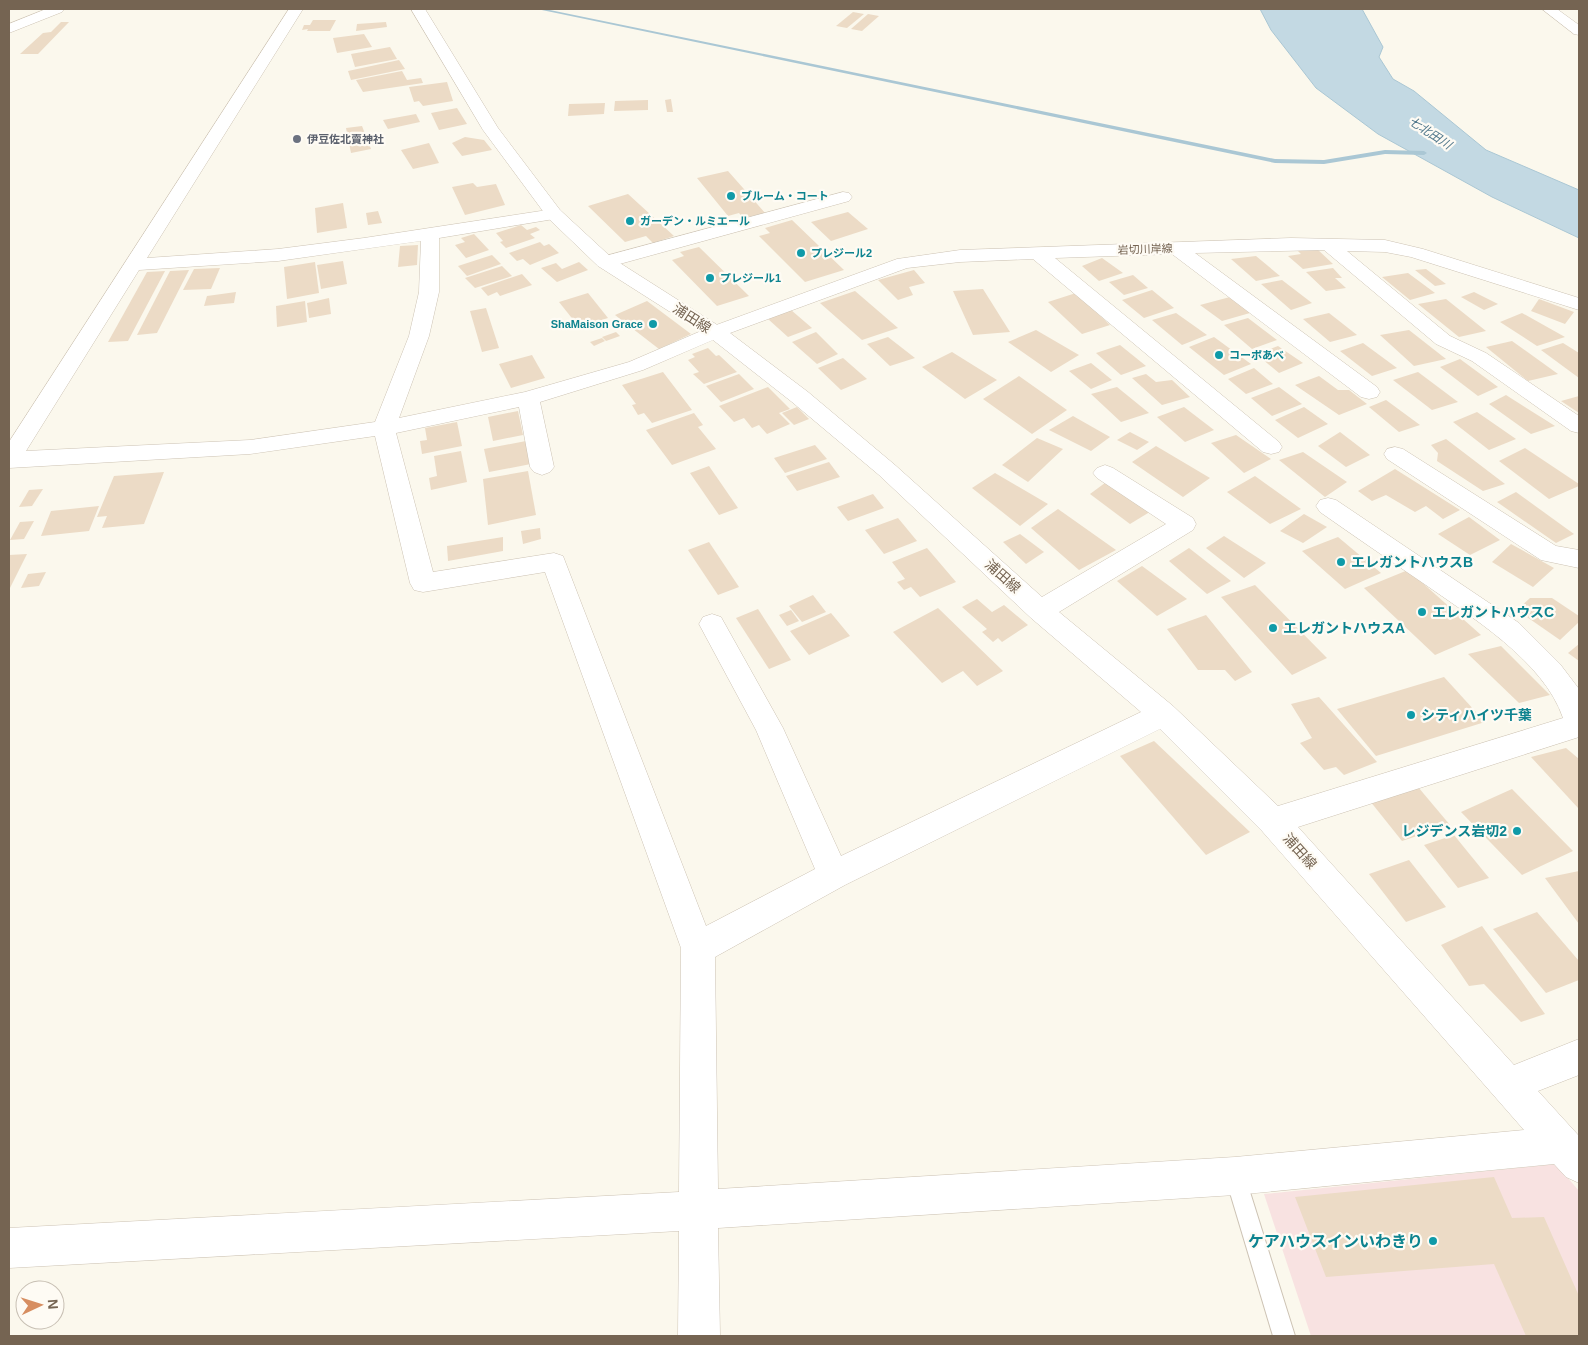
<svg xmlns="http://www.w3.org/2000/svg" width="1588" height="1345" font-family="Helvetica,'Noto Sans JP',sans-serif">
<rect width="100%" height="100%" fill="#fbf8ed"/>
<path fill="#f8e2e1" d="M 1556,1164 L 1579,1191 L 1579,1336 L 1311,1336 L 1264,1194 Z"/>
<path fill="#c3d9e3" stroke="#aac7d4" d="M 1260,9 L 1362,9 L 1383,47 L 1379,57 L 1393,79 L 1414,91 L 1486,150 L 1579,190 L 1579,238 L 1492,197 L 1378,134 L 1316,88 L 1271,30 Z"/>
<g fill="none" stroke-linecap="round" stroke-linejoin="round">
<path fill="#aac7d4" fill-rule="evenodd" d="M 537,9 L 545,9 L 1275,159 L 1324,160 L 1385,150 L 1424,151 L 1427,153 L 1424,155 L 1385,154 L 1324,164 L 1275,163 Z"/>
</g>
<g fill="#ecdbc6">
<path d="M 853,12 L 864,14 L 847,28 L 836,26 Z"/>
<path d="M 868,14 L 879,16 L 862,31 L 851,29 Z"/>
<path d="M 313,20 L 336,20 L 330,31 L 307,31 L 308,29 L 302,30 L 304,25 L 310,25 Z"/>
<path d="M 61,22 L 69,22 L 38,54 L 20,54 L 43,33 L 51,32 Z"/>
<path d="M 386,22 L 387,27 L 356,31 L 357,24 Z"/>
<path d="M 364,34 L 372,47 L 337,53 L 333,38 Z"/>
<path d="M 390,47 L 397,59 L 355,67 L 351,54 Z"/>
<path d="M 399,60 L 405,69 L 351,80 L 348,71 Z"/>
<path d="M 402,71 L 407,80 L 421,78 L 423,83 L 363,92 L 356,80 Z"/>
<path d="M 447,82 L 453,101 L 423,106 L 419,101 L 414,102 L 409,87 Z"/>
<path d="M 671,99 L 673,112 L 667,112 L 665,100 Z"/>
<path d="M 648,100 L 648,110 L 614,111 L 615,101 Z"/>
<path d="M 605,103 L 604,114 L 568,116 L 569,104 Z"/>
<path d="M 457,108 L 467,124 L 439,130 L 431,113 Z"/>
<path d="M 416,114 L 420,122 L 388,129 L 383,120 Z"/>
<path d="M 362,126 L 371,149 L 351,153 L 346,128 Z"/>
<path d="M 465,137 L 484,140 L 492,150 L 462,156 L 452,143 Z"/>
<path d="M 429,143 L 439,163 L 413,169 L 401,150 Z"/>
<path d="M 728,171 L 765,213 L 743,218 L 739,213 L 728,216 L 697,178 Z"/>
<path d="M 473,183 L 477,187 L 496,184 L 505,205 L 465,215 L 452,187 Z"/>
<path d="M 628,194 L 674,236 L 653,243 L 646,236 L 625,242 L 588,206 Z"/>
<path d="M 343,203 L 347,228 L 317,233 L 315,208 Z"/>
<path d="M 378,211 L 382,223 L 368,225 L 366,213 Z"/>
<path d="M 848,212 L 868,229 L 831,241 L 811,222 Z"/>
<path d="M 792,220 L 844,270 L 805,282 L 759,236 L 770,233 L 765,228 Z"/>
<path d="M 521,225 L 527,230 L 536,227 L 540,230 L 530,234 L 535,238 L 506,248 L 500,242 L 503,241 L 496,233 Z"/>
<path d="M 474,234 L 489,250 L 466,258 L 455,245 L 465,242 L 461,238 Z"/>
<path d="M 540,242 L 544,246 L 549,244 L 559,253 L 530,265 L 523,259 L 517,261 L 509,253 Z"/>
<path d="M 418,245 L 417,265 L 398,267 L 400,246 Z"/>
<path d="M 699,247 L 749,296 L 717,306 L 672,260 L 684,256 L 680,252 Z"/>
<path d="M 1295,248 L 1316,248 L 1333,264 L 1303,269 L 1288,256 L 1301,254 Z"/>
<path d="M 492,255 L 501,264 L 467,276 L 458,266 Z"/>
<path d="M 1256,256 L 1280,276 L 1256,281 L 1231,259 Z"/>
<path d="M 1102,258 L 1123,273 L 1099,281 L 1082,266 Z"/>
<path d="M 343,261 L 347,284 L 321,289 L 317,265 Z"/>
<path d="M 315,262 L 319,293 L 287,299 L 284,267 Z"/>
<path d="M 579,262 L 588,270 L 557,282 L 541,268 L 556,263 L 562,269 Z"/>
<path d="M 502,266 L 512,276 L 475,288 L 465,278 Z"/>
<path d="M 220,268 L 211,289 L 183,290 L 194,269 Z"/>
<path d="M 1333,268 L 1342,278 L 1335,278 L 1346,288 L 1326,291 L 1306,272 Z"/>
<path d="M 1426,269 L 1446,284 L 1435,286 L 1415,270 Z"/>
<path d="M 189,270 L 157,333 L 137,335 L 170,271 Z"/>
<path d="M 914,270 L 925,283 L 909,287 L 913,295 L 898,300 L 878,280 Z"/>
<path d="M 165,271 L 128,341 L 108,342 L 147,272 Z"/>
<path d="M 1408,273 L 1435,293 L 1410,300 L 1382,277 Z"/>
<path d="M 522,274 L 532,285 L 500,296 L 497,292 L 488,296 L 481,288 Z"/>
<path d="M 1133,275 L 1148,288 L 1124,295 L 1109,282 Z"/>
<path d="M 1282,280 L 1312,303 L 1291,310 L 1261,284 Z"/>
<path d="M 983,289 L 1010,332 L 973,335 L 953,291 Z"/>
<path d="M 1152,290 L 1174,308 L 1144,318 L 1122,300 Z"/>
<path d="M 855,291 L 898,328 L 862,340 L 820,303 Z"/>
<path d="M 236,292 L 234,303 L 204,306 L 207,296 Z"/>
<path d="M 1474,292 L 1498,304 L 1484,310 L 1461,297 Z"/>
<path d="M 588,293 L 608,318 L 579,327 L 559,302 Z"/>
<path d="M 1076,293 L 1110,325 L 1082,334 L 1048,302 Z"/>
<path d="M 1230,297 L 1250,313 L 1222,321 L 1200,305 Z"/>
<path d="M 329,298 L 331,314 L 309,318 L 307,303 Z"/>
<path d="M 1446,299 L 1486,331 L 1459,337 L 1418,304 Z"/>
<path d="M 1539,299 L 1574,312 L 1565,324 L 1531,311 Z"/>
<path d="M 305,301 L 307,322 L 277,327 L 276,306 Z"/>
<path d="M 647,301 L 691,334 L 659,349 L 615,315 Z"/>
<path d="M 486,308 L 499,348 L 482,352 L 470,311 Z"/>
<path d="M 791,310 L 812,328 L 788,337 L 768,319 Z"/>
<path d="M 1176,313 L 1207,335 L 1182,345 L 1152,320 Z"/>
<path d="M 1329,313 L 1357,335 L 1330,342 L 1303,319 Z"/>
<path d="M 1522,313 L 1565,337 L 1537,346 L 1500,322 Z"/>
<path d="M 1248,318 L 1277,340 L 1252,349 L 1224,325 Z"/>
<path d="M 1036,330 L 1079,355 L 1051,372 L 1008,342 Z"/>
<path d="M 1409,330 L 1446,359 L 1414,366 L 1380,335 Z"/>
<path d="M 616,332 L 620,336 L 606,341 L 602,337 Z"/>
<path d="M 816,332 L 838,354 L 817,364 L 792,342 Z"/>
<path d="M 888,337 L 915,358 L 890,366 L 867,344 Z"/>
<path d="M 1214,337 L 1251,364 L 1224,375 L 1189,347 Z"/>
<path d="M 602,338 L 605,341 L 594,346 L 590,342 Z"/>
<path d="M 1512,341 L 1558,374 L 1528,381 L 1486,347 Z"/>
<path d="M 1363,343 L 1397,368 L 1372,376 L 1340,351 Z"/>
<path d="M 1563,343 L 1579,353 L 1579,378 L 1541,350 Z"/>
<path d="M 1120,345 L 1146,366 L 1121,375 L 1096,353 Z"/>
<path d="M 1278,346 L 1303,363 L 1279,373 L 1256,354 Z"/>
<path d="M 708,348 L 716,356 L 719,355 L 737,372 L 704,384 L 693,374 L 699,372 L 688,360 L 695,357 L 692,354 Z"/>
<path d="M 952,352 L 997,380 L 965,399 L 922,367 Z"/>
<path d="M 532,355 L 545,378 L 511,388 L 499,364 Z"/>
<path d="M 843,358 L 867,379 L 841,390 L 818,368 Z"/>
<path d="M 1460,359 L 1498,387 L 1478,396 L 1440,367 Z"/>
<path d="M 1091,363 L 1112,380 L 1091,389 L 1069,371 Z"/>
<path d="M 1254,368 L 1273,384 L 1246,394 L 1228,379 Z"/>
<path d="M 663,372 L 692,410 L 652,423 L 644,413 L 638,415 L 632,405 L 636,404 L 622,385 Z"/>
<path d="M 1418,372 L 1458,402 L 1432,410 L 1393,380 Z"/>
<path d="M 739,374 L 754,389 L 721,402 L 706,386 Z"/>
<path d="M 1146,374 L 1156,382 L 1172,380 L 1190,397 L 1162,405 L 1132,378 Z"/>
<path d="M 1019,376 L 1067,410 L 1032,434 L 983,399 Z"/>
<path d="M 1319,376 L 1338,390 L 1349,390 L 1367,404 L 1339,415 L 1295,385 Z"/>
<path d="M 768,387 L 790,409 L 779,413 L 790,424 L 767,434 L 759,425 L 752,428 L 744,418 L 734,422 L 719,406 Z"/>
<path d="M 1117,387 L 1149,413 L 1121,422 L 1091,394 Z"/>
<path d="M 1279,387 L 1302,404 L 1272,416 L 1251,398 Z"/>
<path d="M 1506,395 L 1555,426 L 1531,434 L 1489,404 Z"/>
<path d="M 1579,396 L 1579,413 L 1561,401 Z"/>
<path d="M 1386,400 L 1420,425 L 1399,432 L 1369,407 Z"/>
<path d="M 797,407 L 809,419 L 794,425 L 782,413 Z"/>
<path d="M 1184,407 L 1214,430 L 1185,442 L 1157,417 Z"/>
<path d="M 1304,407 L 1328,424 L 1298,438 L 1275,420 Z"/>
<path d="M 518,411 L 523,435 L 493,441 L 488,417 Z"/>
<path d="M 1477,412 L 1516,439 L 1489,450 L 1453,422 Z"/>
<path d="M 694,413 L 703,425 L 698,427 L 716,449 L 672,465 L 646,430 Z"/>
<path d="M 1073,416 L 1110,437 L 1091,451 L 1049,430 Z"/>
<path d="M 457,422 L 462,446 L 422,454 L 420,441 L 427,440 L 425,428 Z"/>
<path d="M 1130,432 L 1149,442 L 1137,450 L 1117,440 Z"/>
<path d="M 1340,432 L 1370,455 L 1346,467 L 1318,446 Z"/>
<path d="M 1236,435 L 1271,459 L 1244,473 L 1211,443 Z"/>
<path d="M 1037,438 L 1063,449 L 1028,482 L 1002,465 Z"/>
<path d="M 1446,439 L 1505,484 L 1483,491 L 1437,461 L 1438,453 L 1431,445 Z"/>
<path d="M 526,441 L 531,464 L 489,472 L 484,449 Z"/>
<path d="M 815,445 L 827,459 L 785,473 L 774,458 Z"/>
<path d="M 1156,446 L 1210,478 L 1183,497 L 1132,462 Z"/>
<path d="M 1525,448 L 1579,484 L 1579,486 L 1549,499 L 1499,461 Z"/>
<path d="M 461,451 L 467,482 L 431,490 L 429,478 L 437,476 L 434,456 Z"/>
<path d="M 1303,452 L 1347,482 L 1325,497 L 1279,460 Z"/>
<path d="M 829,462 L 840,477 L 797,491 L 786,476 Z"/>
<path d="M 709,466 L 738,508 L 719,515 L 690,473 Z"/>
<path d="M 1395,469 L 1460,510 L 1443,519 L 1426,506 L 1415,512 L 1386,495 L 1372,501 L 1358,491 Z"/>
<path d="M 528,471 L 536,515 L 488,525 L 483,479 Z"/>
<path d="M 164,472 L 144,524 L 102,528 L 107,516 L 97,517 L 114,476 Z"/>
<path d="M 995,473 L 1048,504 L 1020,526 L 972,488 Z"/>
<path d="M 1255,476 L 1301,509 L 1270,524 L 1227,492 Z"/>
<path d="M 1109,480 L 1153,510 L 1130,524 L 1090,494 Z"/>
<path d="M 43,489 L 32,506 L 19,507 L 29,490 Z"/>
<path d="M 1516,492 L 1574,534 L 1556,543 L 1497,502 Z"/>
<path d="M 873,494 L 884,508 L 848,521 L 837,507 Z"/>
<path d="M 99,506 L 89,531 L 41,536 L 51,511 Z"/>
<path d="M 1058,509 L 1116,550 L 1079,570 L 1031,528 Z"/>
<path d="M 1304,514 L 1327,527 L 1303,543 L 1280,531 Z"/>
<path d="M 1469,517 L 1500,540 L 1470,555 L 1438,534 Z"/>
<path d="M 898,518 L 917,541 L 884,554 L 865,530 Z"/>
<path d="M 34,521 L 24,539 L 10,540 L 20,522 Z"/>
<path d="M 540,528 L 541,539 L 523,544 L 521,531 Z"/>
<path d="M 1020,534 L 1044,552 L 1026,564 L 1003,542 Z"/>
<path d="M 1224,536 L 1266,563 L 1244,578 L 1206,548 Z"/>
<path d="M 503,537 L 503,551 L 448,561 L 447,546 Z"/>
<path d="M 1338,537 L 1381,573 L 1345,589 L 1302,551 Z"/>
<path d="M 709,542 L 739,587 L 718,595 L 688,550 Z"/>
<path d="M 1511,544 L 1554,568 L 1533,587 L 1492,562 Z"/>
<path d="M 927,548 L 956,582 L 920,597 L 911,587 L 904,590 L 897,582 L 905,579 L 892,562 Z"/>
<path d="M 1189,548 L 1231,581 L 1207,594 L 1169,561 Z"/>
<path d="M 27,554 L 9,590 L 9,555 Z"/>
<path d="M 1142,566 L 1187,599 L 1157,616 L 1117,581 Z"/>
<path d="M 1408,570 L 1481,635 L 1435,655 L 1364,588 Z"/>
<path d="M 46,572 L 39,586 L 21,588 L 28,574 Z"/>
<path d="M 1255,585 L 1327,658 L 1292,675 L 1221,597 Z"/>
<path d="M 813,595 L 826,612 L 802,622 L 789,606 Z"/>
<path d="M 1530,598 L 1552,598 L 1579,616 L 1579,622 L 1560,640 L 1517,610 Z"/>
<path d="M 977,599 L 992,612 L 1004,605 L 1028,625 L 1002,642 L 998,638 L 993,642 L 982,632 L 987,629 L 962,607 Z"/>
<path d="M 938,608 L 1003,671 L 977,686 L 963,671 L 942,683 L 893,632 Z"/>
<path d="M 758,609 L 791,660 L 769,669 L 736,618 Z"/>
<path d="M 791,610 L 799,621 L 787,626 L 779,615 Z"/>
<path d="M 831,613 L 850,636 L 809,655 L 790,631 Z"/>
<path d="M 1206,615 L 1252,672 L 1235,681 L 1225,670 L 1198,670 L 1167,629 Z"/>
<path d="M 1579,644 L 1579,661 L 1568,653 Z"/>
<path d="M 1501,646 L 1550,695 L 1519,703 L 1468,654 Z"/>
<path d="M 1444,677 L 1485,722 L 1376,756 L 1337,709 Z"/>
<path d="M 1319,697 L 1377,762 L 1344,775 L 1336,767 L 1324,770 L 1300,743 L 1312,738 L 1291,704 Z"/>
<path d="M 1154,741 L 1250,832 L 1206,855 L 1120,756 Z"/>
<path d="M 1566,748 L 1579,759 L 1579,809 L 1531,757 Z"/>
<path d="M 1413,781 L 1450,825 L 1402,841 L 1366,796 Z"/>
<path d="M 1512,789 L 1573,851 L 1522,875 L 1461,812 Z"/>
<path d="M 1454,835 L 1489,878 L 1458,888 L 1424,845 Z"/>
<path d="M 1409,860 L 1446,907 L 1406,922 L 1369,874 Z"/>
<path d="M 1579,871 L 1579,924 L 1545,878 Z"/>
<path d="M 1537,912 L 1579,961 L 1579,980 L 1546,993 L 1493,929 Z"/>
<path d="M 1482,926 L 1545,1014 L 1521,1022 L 1484,984 L 1469,986 L 1441,945 Z"/>
<path d="M 1494,1177 L 1512,1218 L 1544,1217 L 1579,1296 L 1579,1336 L 1526,1336 L 1494,1264 L 1326,1277 L 1295,1197 Z"/>
</g>
<g fill="none" stroke-linecap="round" stroke-linejoin="round">
<g stroke="#cdc3b4" stroke-width="2">
<path id="service" d="M 1235,1166 L 1242,1169 L 1245,1176 L 1295,1336 L 1273,1336 L 1225,1176 L 1228,1169 Z"/>
</g>
<g stroke="#cdc3b4" stroke-width="1">
<g id="minor">
<path d="M 289,9 L 303,9 L 147,258 L 278,249 L 364,238 L 554,209 L 560,210 L 563,214 L 560,218 L 554,219 L 439,238 L 439,292 L 429,336 L 399,418 L 525,392 L 629,362 L 708,328 L 897,259 L 960,250 L 1291,238 L 1385,240 L 1423,249 L 1579,298 L 1579,310 L 1411,257 L 1385,252 L 1347,251 L 1450,336 L 1486,353 L 1579,416 L 1579,433 L 1571,431 L 1472,361 L 1436,344 L 1324,250 L 1195,253 L 1377,387 L 1380,392 L 1377,397 L 1369,399 L 1361,397 L 1172,254 L 1055,258 L 1279,442 L 1282,447 L 1279,452 L 1271,454 L 1263,452 L 1033,259 L 960,262 L 907,268 L 730,333 L 808,392 L 895,465 L 1042,597 L 1166,524 L 1097,478 L 1093,473 L 1097,468 L 1105,465 L 1113,468 L 1193,518 L 1196,524 L 1193,530 L 1059,612 L 1173,706 L 1278,806 L 1563,718 C 1544,661 1470,616 1423,583 C 1388,559 1354,536 1320,512 L 1316,506 L 1320,500 L 1328,498 L 1336,500 L 1519,623 L 1560,664 L 1579,689 L 1579,737 L 1298,827 L 1514,1065 L 1579,1039 L 1579,1075 L 1538,1091 L 1579,1136 L 1579,1183 L 1566,1177 L 1554,1164 L 1235,1195 L 718,1228 L 720,1336 L 678,1336 L 679,1231 L 9,1268 L 9,1228 L 679,1192 L 681,948 L 545,572 L 423,592 L 414,590 L 410,583 L 375,436 L 250,454 L 9,468 L 9,442 ZM 421,241 L 419,292 L 409,336 L 375,422 L 250,440 L 26,451 L 139,270 L 278,261 ZM 713,340 L 792,402 L 879,475 L 1031,618 L 1141,712 L 841,856 L 783,728 L 721,617 L 712,614 L 703,617 L 699,624 L 756,730 L 815,869 L 706,926 L 563,556 L 554,553 L 433,572 L 396,433 L 519,407 L 530,467 L 534,472 L 542,475 L 550,472 L 554,467 L 540,402 L 643,370 ZM 1160,729 L 1262,831 L 1524,1130 L 1235,1157 L 718,1189 L 715,957 L 845,885 Z"/>
<path d="M 1542,9 L 1557,9 L 1579,25 L 1579,35 L 1574,34 Z"/>
<path d="M 843,192 L 849,193 L 852,197 L 849,201 L 605,268 L 598,266 L 596,262 L 598,258 Z"/>
<path d="M 1395,447 L 1403,449 L 1556,546 L 1579,550 L 1579,568 L 1541,560 L 1387,459 L 1384,454 L 1387,449 Z"/>
</g>
</g>
<g stroke="#cdc3b4" stroke-width="1">
<g id="tertiary">
<path d="M 46,9 L 64,9 L 62,12 L 9,33 L 9,24 Z"/>
<path d="M 411,9 L 425,9 L 498,128 L 560,210 L 612,258 L 722,328 L 725,332 L 722,336 L 715,338 L 708,336 L 598,266 L 548,218 L 483,130 Z"/>
</g>
</g>
<use href="#service" fill="#fff" fill-rule="evenodd"/>
<use href="#minor" fill="#fff" fill-rule="evenodd"/>
<use href="#tertiary" fill="#fff" fill-rule="evenodd"/>
</g>
<circle fill="#6b7280" stroke="#fefbf4" stroke-width="2" cx="297" cy="139" r="5"/>
<g fill="#0f9aa8" stroke="#fefbf4" stroke-width="2">
<circle cx="731" cy="196" r="5"/>
<circle cx="630" cy="221" r="5"/>
<circle cx="801" cy="253" r="5"/>
<circle cx="710" cy="278" r="5"/>
<circle cx="653" cy="324" r="5"/>
<circle cx="1219" cy="355" r="5"/>
<circle cx="1341" cy="562" r="5"/>
<circle cx="1422" cy="612" r="5"/>
<circle cx="1273" cy="628" r="5"/>
<circle cx="1411" cy="715" r="5"/>
<circle cx="1517" cy="831" r="5"/>
<circle cx="1433" cy="1241" r="5"/>
</g>
<g text-anchor="middle" stroke-width="4.5" stroke-linejoin="round" paint-order="stroke">
<g font-size="11" font-weight="bold" fill="#5b616d" stroke="#fefbf4" text-anchor="start">
<text x="307" y="143">伊豆佐北賣神社</text>
</g>
<g font-size="11" font-weight="bold" fill="#0d838f" stroke="#fefbf4" text-anchor="start">
<text x="741" y="200">ブルーム・コート</text>
<text x="640" y="225">ガーデン・ルミエール</text>
<text x="811" y="257">プレジール2</text>
<text x="720" y="282">プレジール1</text>
<text x="643" y="328" text-anchor="end">ShaMaison Grace</text>
<text x="1229" y="359">コーポあべ</text>
</g>
<g font-size="11" fill="#756452" stroke="#fefbf4">
<text transform="translate(1145 249) rotate(-2)" y="4">岩切川岸線</text>
</g>
<g font-size="12" font-style="italic" fill="#51788c" stroke="#fefbf4">
<text transform="translate(1430 133) rotate(33)" y="4">七北田川</text>
</g>
<g font-size="14" fill="#756452" stroke="#fefbf4">
<text transform="translate(692 318) rotate(33)" y="5">浦田線</text>
<text transform="translate(1003 576) rotate(42)" y="5">浦田線</text>
<text transform="translate(1300 851) rotate(48)" y="5">浦田線</text>
</g>
<g font-size="14" font-weight="bold" fill="#0d838f" stroke="#fefbf4" text-anchor="start">
<text x="1351" y="567">エレガントハウスB</text>
<text x="1432" y="617">エレガントハウスC</text>
<text x="1283" y="633">エレガントハウスA</text>
<text x="1421" y="720">シティハイツ千葉</text>
<text x="1507" y="836" text-anchor="end">レジデンス岩切2</text>
</g>
<g font-size="16" font-weight="bold" fill="#0d838f" stroke="#fefbf4" text-anchor="end">
<text x="1423" y="1247">ケアハウスインいわきり</text>
</g>
</g>
<rect width="1588" height="1345" fill="none" stroke="#756452" stroke-width="20"/>
<g transform="translate(40 1305) rotate(86)"><circle r="24" fill="#fefbf4" stroke="#c7bfb3"/>
<path d="M0-4L9 19L0 12L-9 19Z" fill="#d78e61"/>
<text y="-8" font-size="14" font-weight="bold" text-anchor="middle" fill="#756452">N</text>
</g>
</svg>
